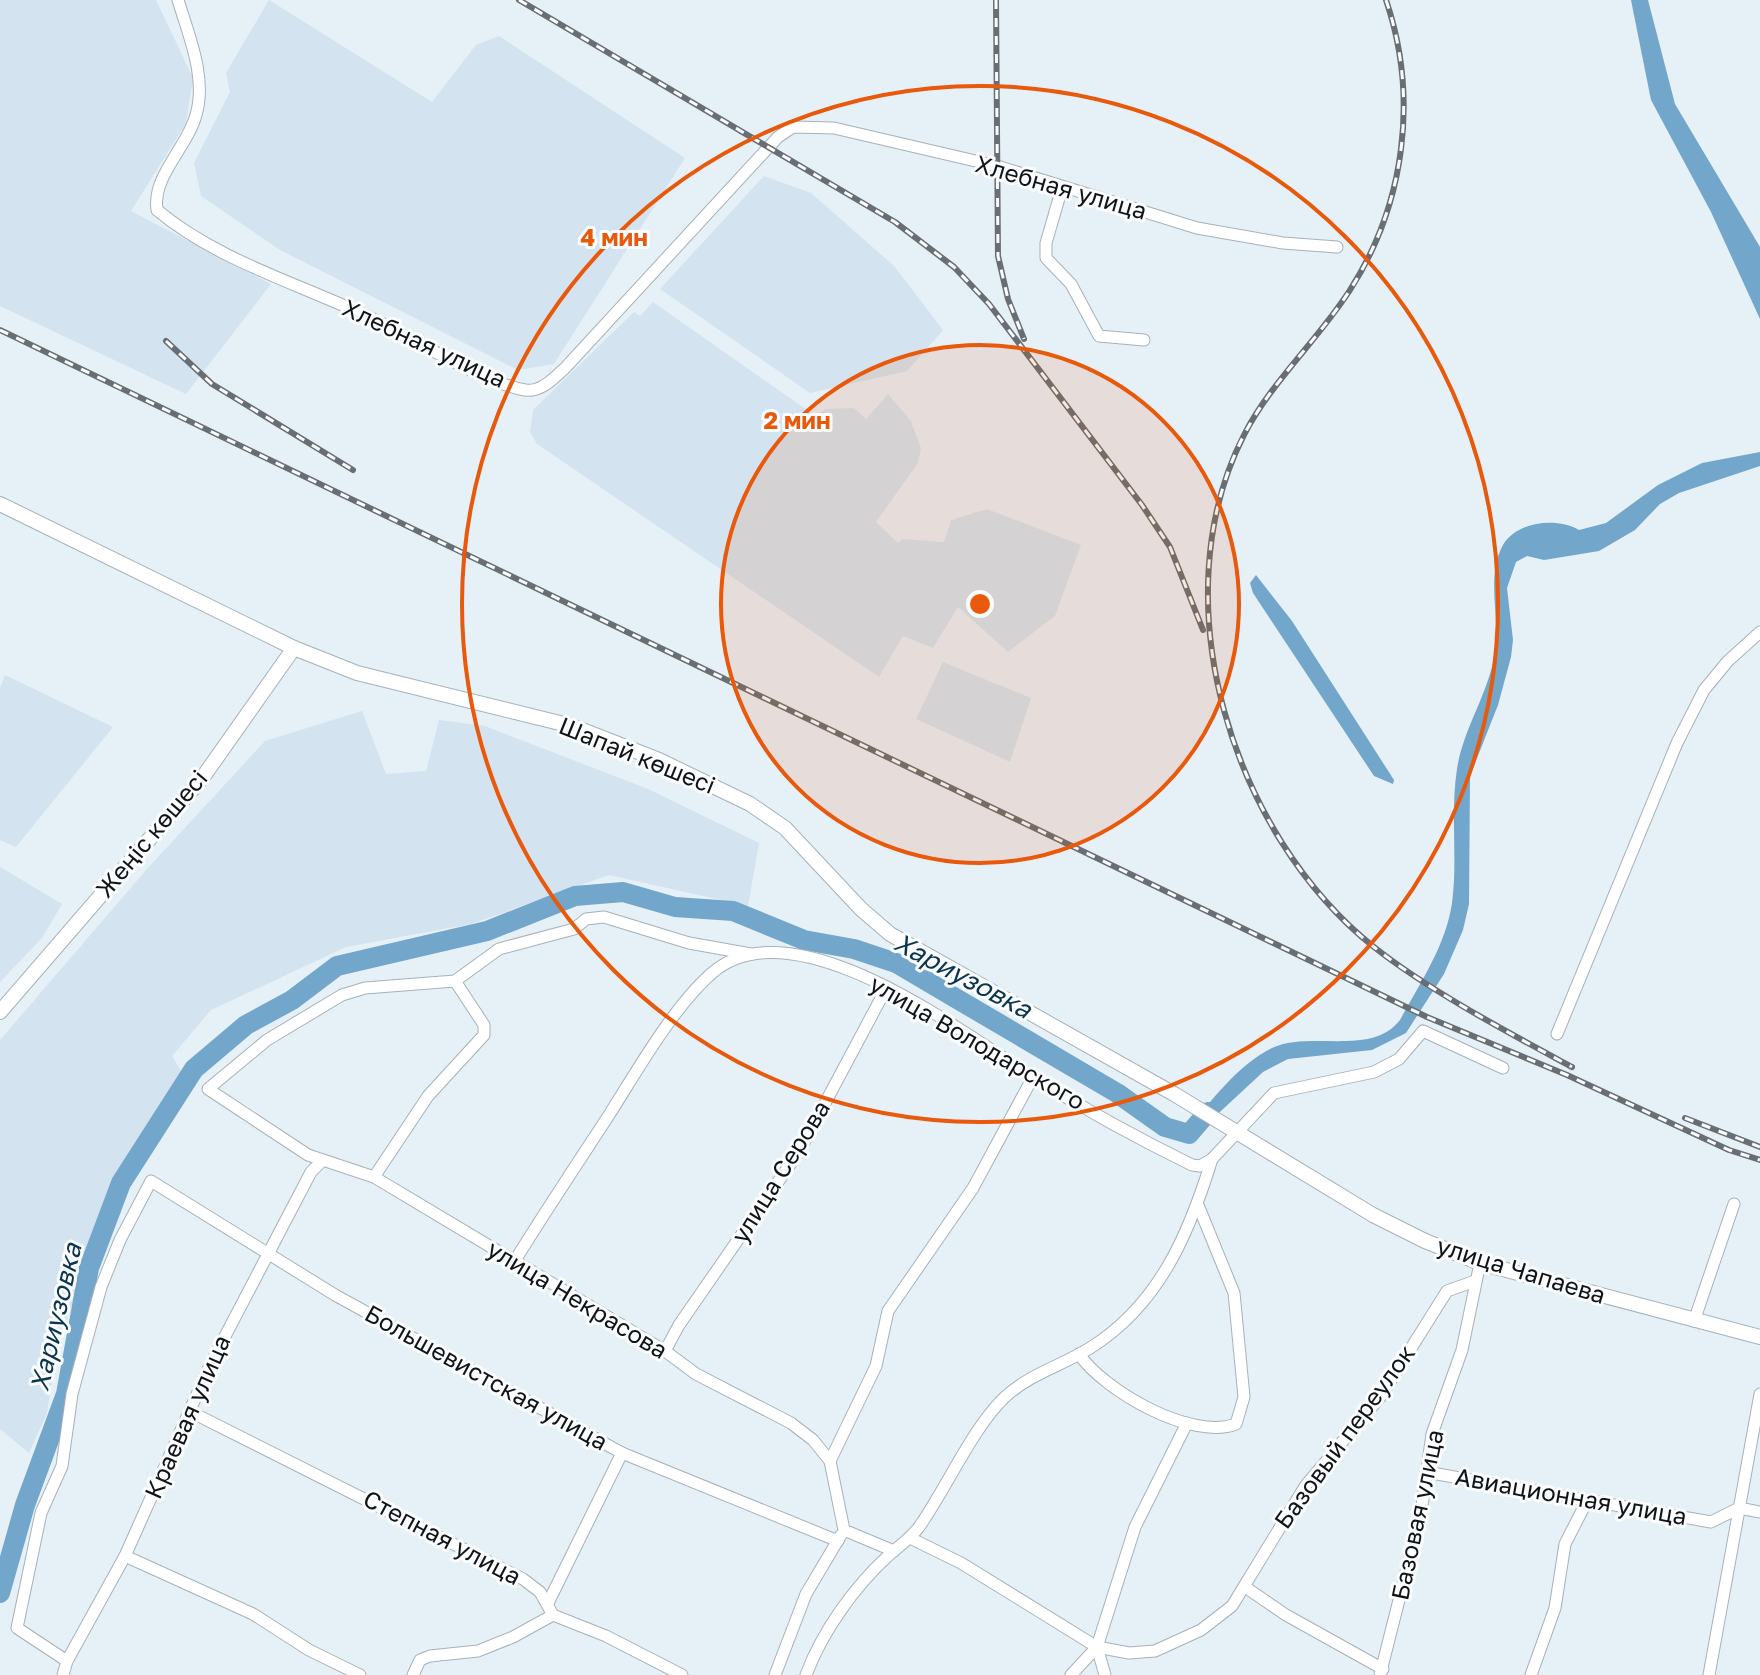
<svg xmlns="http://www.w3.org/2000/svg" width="1760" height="1675" font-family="'Golos Text',sans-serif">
<rect width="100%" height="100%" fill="#e6f0f7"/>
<g fill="#d3e3ef">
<path d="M 0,0 L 156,0 L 193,78 L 186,123 L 131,211 L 271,284 L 186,394 L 0,306 Z"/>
<path d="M 269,0 L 432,102 L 476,45 L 499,36 L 685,158 L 554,364 L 518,370 L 280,250 L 201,196 L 194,163 L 230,92 L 226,73 Z"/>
<path d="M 764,176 L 811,193 L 894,266 L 943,330 L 907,371 L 810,393 L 660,289 Z"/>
<path d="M 653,302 L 814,415 L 826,409 L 854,408 L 866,419 L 888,394 L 911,421 L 921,448 L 918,463 L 876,522 L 898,543 L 902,539 L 944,542 L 951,520 L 987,509 L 1081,545 L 1055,616 L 1008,652 L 958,607 L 933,648 L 903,636 L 879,677 L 537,444 L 530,432 L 533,410 L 634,312 L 640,316 Z"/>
<path d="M 943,662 L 1031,698 L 1010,762 L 916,719 Z"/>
<path d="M 5,675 L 113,727 L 16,847 L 0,840 L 0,688 Z"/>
<path d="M 362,711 L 386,774 L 426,771 L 439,720 L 485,726 L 648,789 L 759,843 L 748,906 L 609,875 L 471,924 L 346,947 L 211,1010 L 172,1056 L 181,1071 L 115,1175 L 56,1353 L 47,1413 L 29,1453 L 0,1429 L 0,1040 L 147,869 L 265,741 Z"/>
<path d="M 0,867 L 62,904 L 42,938 L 0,982 Z"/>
</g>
<g fill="#73a6cb">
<path d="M 1631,0 L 1648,0 L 1675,104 L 1760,247 L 1760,319 L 1711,212 L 1651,100 Z"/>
<path d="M 1760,452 L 1760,466 L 1679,493 L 1660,504 L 1635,530 L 1599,551 L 1544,560 L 1527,556 L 1516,562 L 1507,588 L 1513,640 L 1511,657 L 1498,705 L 1470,776 L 1469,904 L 1463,930 L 1444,974 L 1406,1033 L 1372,1050 L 1288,1059 L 1263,1072 L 1195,1135 L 1187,1129 C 1212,1101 1237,1065 1272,1048 C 1310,1030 1372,1057 1400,1020 C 1420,983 1446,945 1452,903 C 1458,859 1450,814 1457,769 C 1463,729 1488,695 1495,653 C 1501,619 1485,577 1503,545 C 1517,521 1557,517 1579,530 L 1606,523 L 1658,485 L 1702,463 Z"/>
<path d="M 1256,575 L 1292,621 L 1394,780 L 1393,784 L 1374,776 L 1253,593 L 1250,583 Z"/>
</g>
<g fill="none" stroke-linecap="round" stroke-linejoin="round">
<path stroke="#73a6cb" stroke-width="20" d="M 0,1593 L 25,1505 L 66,1394 L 89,1268 L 121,1183 L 194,1069 L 246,1025 L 292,1000 L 337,966 L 487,931 L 575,896 L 623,892 L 675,907 L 733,911 L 804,940 L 854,949 L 896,963 L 1117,1093 L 1165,1127 L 1189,1134 L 1208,1112"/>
<g stroke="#a8b1b8" stroke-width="13">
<g id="minor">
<path d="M 178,0 C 189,36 207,78 196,115 C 187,148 152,176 157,210 C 219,262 304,285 375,320 C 417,340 481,382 525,390 C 541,393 555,377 566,367 L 778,137 L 793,127 L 834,128 L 997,166 L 1197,228 L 1283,243 L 1337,247"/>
<path d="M 1062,188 L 1046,243 L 1046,258 L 1071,284 L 1099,336 L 1144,340"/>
<path d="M 751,954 L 689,943 L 604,917 L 586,919 L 574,929 L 499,949 L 455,981 L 365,988 L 342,995 L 267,1040 L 208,1089 L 308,1155 L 374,1177 L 665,1351 L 696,1374 L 791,1423 L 813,1440 L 830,1461 L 844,1530 L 894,1551"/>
<path d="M 1557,1034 L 1677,743 L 1704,690 L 1728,661 L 1760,632"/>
<path d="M 374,1177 L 428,1096 L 484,1035 L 484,1025 L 455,981"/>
<path d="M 514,1262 C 545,1212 577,1164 609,1115 C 637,1071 673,1007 712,973 C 793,902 964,1034 1033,1077 C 1084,1109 1139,1139 1192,1165 L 1200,1166 L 1212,1159 L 1274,1093 L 1374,1072 L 1399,1059 L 1423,1031 L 1503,1068"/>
<path d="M 1694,1321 L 1734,1204"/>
<path d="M 665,1351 L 679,1325 L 800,1150 L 887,987"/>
<path d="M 1079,1354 C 1104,1391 1192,1441 1236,1424 L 1244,1397 L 1234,1293 L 1198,1205"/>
<path d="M 191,1412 L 523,1579 L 540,1592 L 553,1615 L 606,1636 L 682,1675"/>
<path d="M 830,1461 L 876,1366 L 888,1311 L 973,1188 L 1033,1077"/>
<path d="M 1426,1472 L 1711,1522 L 1739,1508 L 1760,1512"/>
<path d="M 910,1538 L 961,1563 L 1097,1647 L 1129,1653 L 1155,1651 L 1201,1630 L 1232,1606 L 1306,1485 L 1381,1396 L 1447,1291 L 1475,1281"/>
<path d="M 125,1556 L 253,1614 L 309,1650 L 360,1675"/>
<path d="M 1245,1587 L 1286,1615 L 1383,1669"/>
<path d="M 548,1603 L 622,1453"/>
<path d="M 1097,1647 L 1105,1675"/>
<path d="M 67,1661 L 17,1628 L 41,1513 L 62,1466 L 72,1394 L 101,1287 L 120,1240 L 151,1181 L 335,1295 L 622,1453 L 838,1541"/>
<path d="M 63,1675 L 67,1661 L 125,1556 L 211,1363 L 311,1172 L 321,1162"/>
<path d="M 413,1675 L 420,1660 L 430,1656 L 478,1651 L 513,1637 L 553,1615"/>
<path d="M 775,1675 L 806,1594 L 841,1535"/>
<path d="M 806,1675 C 822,1632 854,1587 888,1556 C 899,1546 910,1539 919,1527 C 946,1489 974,1425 1006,1396 C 1032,1373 1061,1366 1090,1348 C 1159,1305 1189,1234 1212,1159"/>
<path d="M 1071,1675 L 1097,1647 L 1135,1527 L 1187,1423"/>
<path d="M 1380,1675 L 1421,1513 L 1432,1434 L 1462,1350 L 1480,1263"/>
<path d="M 1531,1675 L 1555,1608 L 1565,1544 L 1587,1501"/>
<path d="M 1709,1675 L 1760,1394"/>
</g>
</g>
<g stroke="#a8b1b8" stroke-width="16">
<g id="tertiary">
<path d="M 0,504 L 294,648 L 357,673 L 572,726 L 659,760 L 750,804 L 785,828 L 861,909 L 890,934 L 1174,1094 L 1373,1215 L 1425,1241 L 1480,1263 L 1760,1337"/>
<path d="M 0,1012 L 203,777 L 294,648"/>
</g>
</g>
<use href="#minor" stroke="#fff" stroke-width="11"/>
<use href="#tertiary" stroke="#fff" stroke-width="14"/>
<g stroke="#686e73" stroke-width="6">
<g id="rail">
<path d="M 519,0 L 895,222 L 954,267 L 989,304 L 1142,505 L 1170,547 L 1203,630"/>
<path d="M 996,0 L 998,256 L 1008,299 L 1024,339"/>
<path d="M 1386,0 C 1419,97 1405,204 1350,290 C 1318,340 1271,382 1244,435 C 1159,601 1233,835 1374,947 C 1428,990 1511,1034 1572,1067"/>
<path d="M 0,330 L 1427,1017 L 1567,1075 L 1729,1150 L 1760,1160"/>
<path d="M 166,341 L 212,384 L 353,470"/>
<path d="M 1685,1118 L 1760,1147"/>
</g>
</g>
<use href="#rail" stroke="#fafcfd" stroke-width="3" stroke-dasharray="9" stroke-linecap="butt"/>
</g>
<circle cx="980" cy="604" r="259" fill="#e8590c" fill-opacity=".12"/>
<g fill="none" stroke="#e8590c" stroke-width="4">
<circle cx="980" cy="604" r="259"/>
<circle cx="980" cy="604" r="518"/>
</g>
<g text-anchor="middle" stroke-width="6" stroke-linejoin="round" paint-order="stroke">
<g font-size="24" fill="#111417" stroke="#fafcfd">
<text transform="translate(1061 188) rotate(16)" y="8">Хлебная улица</text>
<text transform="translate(424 344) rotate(25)" y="8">Хлебная улица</text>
<text transform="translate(637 756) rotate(22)" y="8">Шапай көшесі</text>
<text transform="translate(152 834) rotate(-50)" y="8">Жеңіс көшесі</text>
<text transform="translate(977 1043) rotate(30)" y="8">улица Володарского</text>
<text transform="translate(781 1172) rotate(-58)" y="8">улица Серова</text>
<text transform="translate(1521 1271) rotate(17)" y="8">улица Чапаева</text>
<text transform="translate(577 1300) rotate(31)" y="8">улица Некрасова</text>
<text transform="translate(486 1378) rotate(29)" y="8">Большевистская улица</text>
<text transform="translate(188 1417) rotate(-66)" y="8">Краевая улица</text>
<text transform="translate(1345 1437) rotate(-54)" y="8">Базовый переулок</text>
<text transform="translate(1571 1497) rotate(10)" y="8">Авиационная улица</text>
<text transform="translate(1418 1515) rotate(-78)" y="8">Базовая улица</text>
<text transform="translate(442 1538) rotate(28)" y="8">Степная улица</text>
</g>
<g font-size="26" font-style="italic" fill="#0a354e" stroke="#fafcfd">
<text transform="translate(963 976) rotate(28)" y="9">Хариузовка</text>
<text transform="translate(56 1317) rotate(-77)" y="9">Хариузовка</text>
</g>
</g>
<circle cx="980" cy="604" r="12" fill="#e8590c" stroke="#fafcfd" stroke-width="4"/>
<g font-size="24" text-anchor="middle" font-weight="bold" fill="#e8590c" stroke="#fafcfd" stroke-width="6" stroke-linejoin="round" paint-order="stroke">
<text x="614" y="246">4 мин</text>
<text x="797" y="429">2 мин</text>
</g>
</svg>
